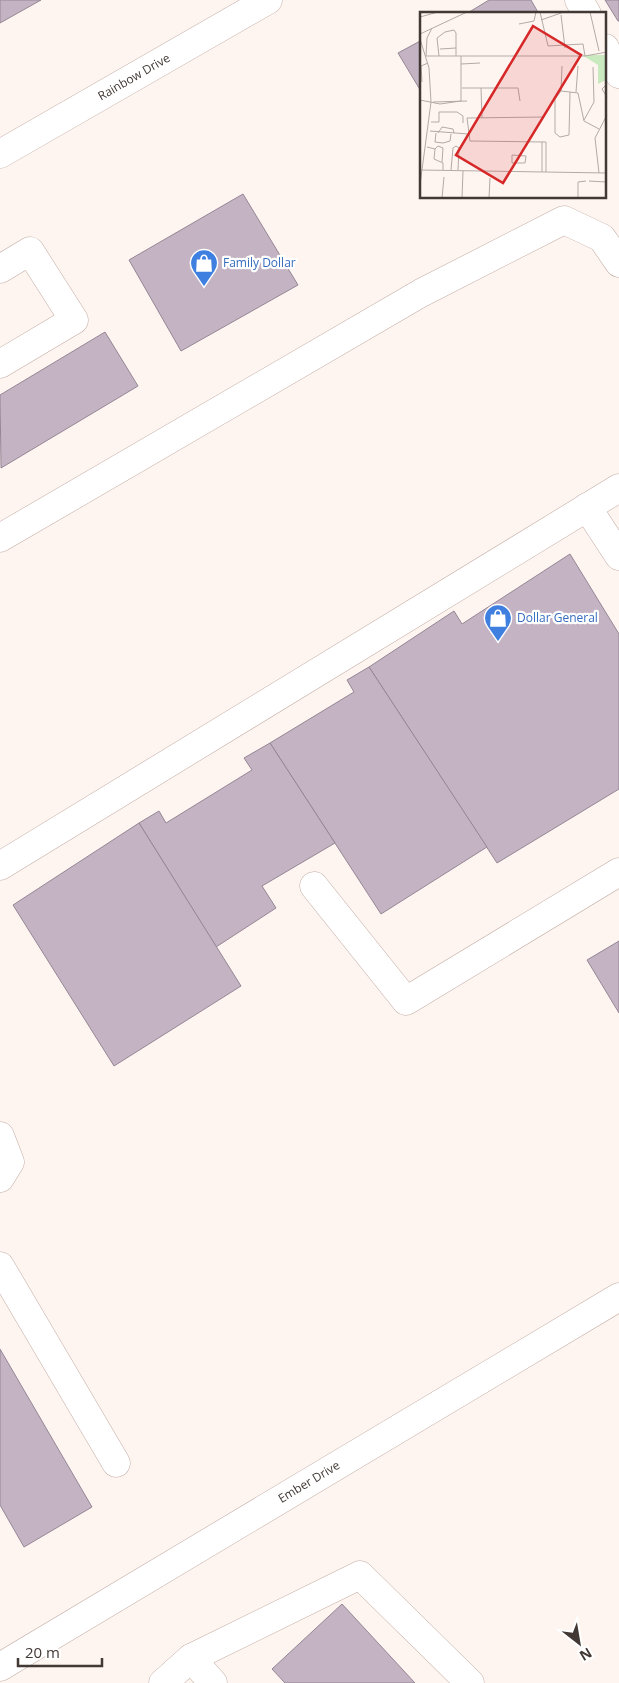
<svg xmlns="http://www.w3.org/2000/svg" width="619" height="1683" font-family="'Open Sans',sans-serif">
<rect width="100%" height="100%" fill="#fef5f1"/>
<g fill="#c4b3c3" stroke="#968695">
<path d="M 0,0 L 41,0 L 0,23 Z"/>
<path d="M 489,0 L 531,0 L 539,14 L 466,14 Z"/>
<path d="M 605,0 L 619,0 L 619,21 L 618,21 Z"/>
<path d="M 422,40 L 422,93 L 398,53 Z"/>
<path d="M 243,194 L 298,285 L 181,351 L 129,260 Z"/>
<path d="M 105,332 L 138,386 L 1,468 L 0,395 Z"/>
<path d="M 570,554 L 619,634 L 619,789 L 497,863 L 369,667 L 454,611 L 462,624 Z"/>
<path d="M 369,667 L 487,847 L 381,914 L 270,743 L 354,692 L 347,680 Z"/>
<path d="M 270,743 L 335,843 L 262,886 L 276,908 L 216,947 L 139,823 L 159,811 L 166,823 L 252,770 L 244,758 Z"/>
<path d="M 139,823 L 241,986 L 114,1066 L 13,905 Z"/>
<path d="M 619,941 L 619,1013 L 587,960 Z"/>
<path d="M 0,1349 L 92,1507 L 24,1547 L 0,1505 Z"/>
<path d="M 342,1604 L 415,1683 L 285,1683 L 272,1669 Z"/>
</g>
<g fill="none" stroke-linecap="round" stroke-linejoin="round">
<g stroke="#c3aca4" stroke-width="29">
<g id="minor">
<path d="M 579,0 L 587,14"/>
<path d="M 605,48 L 619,74"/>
<path d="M 0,154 L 268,0"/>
<path d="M 0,269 L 30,251 L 74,320 L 0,364"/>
<path d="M 587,507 L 619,556"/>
<path d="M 0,538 L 421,293 L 564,220 L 602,238 L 619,263"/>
<path d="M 0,866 L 619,488"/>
<path d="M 314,886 L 406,1001 L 619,872"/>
<path d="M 0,1136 L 10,1162 L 0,1178"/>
<path d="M 0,1266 L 116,1463"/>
<path d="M 191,1658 L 213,1683"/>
<path d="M 0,1667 L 619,1297"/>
<path d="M 163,1683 L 191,1658 L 360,1575 L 470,1683"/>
</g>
</g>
<use href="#minor" stroke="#fff" stroke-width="28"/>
</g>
<defs>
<g id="shop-pin" transform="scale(1.4375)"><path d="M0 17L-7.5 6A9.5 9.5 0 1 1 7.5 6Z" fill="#3f7fe0" stroke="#fff"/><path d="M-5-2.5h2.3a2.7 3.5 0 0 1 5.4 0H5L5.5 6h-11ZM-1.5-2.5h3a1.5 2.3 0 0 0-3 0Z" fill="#fff"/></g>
</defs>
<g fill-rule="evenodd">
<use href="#shop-pin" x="204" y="263"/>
<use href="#shop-pin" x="498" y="618"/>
</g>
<g text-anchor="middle" stroke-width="4.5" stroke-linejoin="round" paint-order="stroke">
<g font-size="12" fill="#423935" stroke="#fff">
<text transform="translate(134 77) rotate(-30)" y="4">Rainbow Drive</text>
<text transform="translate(309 1482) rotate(-31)" y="4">Ember Drive</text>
</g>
<g font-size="12" fill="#366cbe" stroke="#fff" text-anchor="start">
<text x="223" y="267">Family Dollar</text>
<text x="517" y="622">Dollar General</text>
</g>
</g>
<g transform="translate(420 12)">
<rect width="186" height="186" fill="#fef5f1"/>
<path d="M 162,43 L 186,43 L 186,68 L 178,72 L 178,53 Z" fill="#c9eabe"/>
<path fill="none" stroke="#b3aaa6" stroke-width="1" d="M 120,0 L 128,34 L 163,32 L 165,44M 170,0 L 179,39M 141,3 L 145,36M 0,5 L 18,0M 121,8 L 144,0M 99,12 L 114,9 L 116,0M 0,22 L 47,0M 0,27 L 9,56 L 11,90 L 0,173M 20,37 L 36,36 L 36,44M 6,44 L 165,44 L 187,40M 6,44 L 7,26 L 12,16M 19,44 L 17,26 L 25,20 L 34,18 L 36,21 L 36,36M 41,44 L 41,89M 41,52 L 60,51M 142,54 L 141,79 L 135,87 L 135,121 L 140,125 L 149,123 L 150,80M 2,70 L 1,54 L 8,51M 187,72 L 182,77 L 187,85M 42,76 L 61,76M 141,79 L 158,81 L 164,109 L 179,117M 156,80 L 158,54M 0,88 L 20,92 L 41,89M 13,90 L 47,89M 124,105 L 47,106 L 50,129 L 126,130 L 126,160M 62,106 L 61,76 L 98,76 L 100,89M 164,108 L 174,90 L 173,55M 11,110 L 19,110 L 19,100 L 37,100 L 43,104 L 43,111M 10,119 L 48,122M 16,121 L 15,130 L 23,131 L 30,129 L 31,122M 18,121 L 22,115 L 33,117 L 34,121M 7,135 L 15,137 L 14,147 L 23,151 L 23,158M 15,137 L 18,134 L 23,136 L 22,150M 92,143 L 106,144 L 105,151 L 92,151 ZM 0,158 L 187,161M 31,158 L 33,136 L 36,134 L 39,136 L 38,158M 122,160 L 122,130M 179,161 L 175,126 L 187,103M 169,169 L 186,170M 22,186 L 24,165M 42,186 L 43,159M 69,186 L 70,166M 158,186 L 158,170 L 166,169"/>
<path fill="#d62828" fill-opacity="0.15" stroke="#d62828" stroke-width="2.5" d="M 113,14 L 161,43 L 83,171 L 36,143 Z"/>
<rect width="186" height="186" fill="none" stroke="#423935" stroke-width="2.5"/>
</g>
<g transform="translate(579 1643) rotate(149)" stroke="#ffffff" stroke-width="4" paint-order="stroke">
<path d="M0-4L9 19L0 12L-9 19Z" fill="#423935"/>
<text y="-8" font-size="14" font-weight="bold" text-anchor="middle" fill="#423935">N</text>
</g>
<path d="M18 1658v8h84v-8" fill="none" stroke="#423935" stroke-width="2.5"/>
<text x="25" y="1658" font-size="15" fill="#423935" stroke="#ffffff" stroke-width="4" paint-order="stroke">20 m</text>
</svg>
